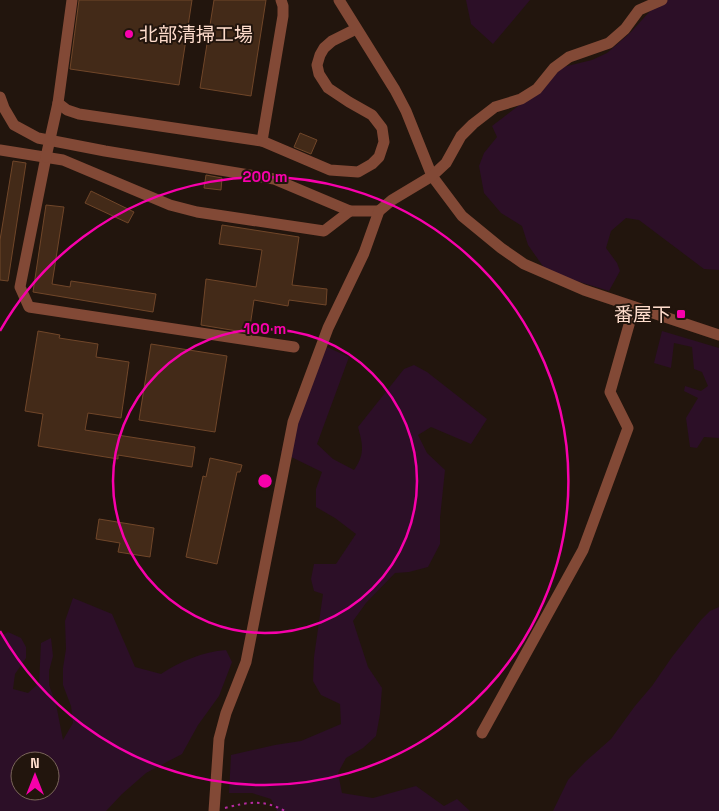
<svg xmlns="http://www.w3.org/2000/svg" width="719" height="811" font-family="'Space Grotesk','Noto Sans JP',sans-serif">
<rect width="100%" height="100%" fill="#22150d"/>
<g fill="#2c0f27" fill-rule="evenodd">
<path d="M 466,0 L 530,0 L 493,44 L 471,24 Z"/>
<path d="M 668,0 L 719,0 L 719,270 L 704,269 L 639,220 L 626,218 L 611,231 L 606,248 L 617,263 L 620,271 L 609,291 L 547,272 L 528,245 L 522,226 L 501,213 L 484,193 L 479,166 L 484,153 L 497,137 L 492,126 L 535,93 L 563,67 L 592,60 L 607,53 L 631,32 L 651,10 Z"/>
<path d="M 662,331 L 719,348 L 719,438 L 704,437 L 697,448 L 690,447 L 686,418 L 698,398 L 684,391 L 685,386 L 701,391 L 708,386 L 702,372 L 694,369 L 692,347 L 674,343 L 671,368 L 654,363 Z"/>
<path d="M 318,343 L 349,357 L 317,444 L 333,459 L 354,470 C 365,454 363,445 358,427 L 404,369 L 414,365 L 427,372 L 487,419 L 471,444 L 431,427 L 418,435 L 427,453 L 445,470 L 440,518 L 440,544 L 428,567 L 409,572 L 395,573 L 366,603 L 353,621 L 368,667 L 382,688 L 380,714 L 376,736 L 363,748 L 346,758 L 338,773 L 342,793 L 373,798 L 416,786 L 444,806 L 457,799 L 470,811 L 277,811 L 271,799 L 252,793 L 229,793 L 231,755 L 275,745 L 301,741 L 341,724 L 340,704 L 321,695 L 313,681 L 314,657 L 323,594 L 314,591 L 311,579 L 314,564 L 336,564 L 356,534 L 335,518 L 316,507 L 316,489 L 322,472 L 281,452 L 305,391 Z"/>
<path d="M 73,598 L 112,614 L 135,667 L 161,674 C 181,661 202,652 226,650 L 232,662 L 219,696 L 198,725 L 182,754 L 146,773 L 122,794 L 106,811 L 0,811 L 0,637 L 8,632 L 21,638 L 26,647 L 26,658 L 15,674 L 13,689 L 28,693 L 39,683 L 41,643 L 51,638 L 53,656 L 49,671 L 49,685 L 56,704 L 63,740 L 73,723 L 71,706 L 63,685 L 63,668 L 66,649 L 65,621 ZM 20,761 L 50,761 L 50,791 L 20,791 Z"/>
<path d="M 719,607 L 719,811 L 553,811 L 568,780 L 585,762 L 611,739 L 635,706 L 652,686 L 672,657 L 701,620 L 710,611 Z"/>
</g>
<g fill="#432a18" stroke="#704629">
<path d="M 79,0 L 192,0 L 179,85 L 70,69 Z"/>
<path d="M 214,0 L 266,0 L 251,96 L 200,88 Z"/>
<path d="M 300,133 L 317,140 L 311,154 L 294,147 Z"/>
<path d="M 13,161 L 26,163 L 8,281 L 0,280 L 0,240 Z"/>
<path d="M 206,175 L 222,178 L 221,190 L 204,188 Z"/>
<path d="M 91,191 L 134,212 L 128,223 L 85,203 Z"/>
<path d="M 46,205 L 64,207 L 52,284 L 70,287 L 71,281 L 156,294 L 153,312 L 33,292 Z"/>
<path d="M 222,225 L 299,237 L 292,285 L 327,289 L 326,305 L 289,300 L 288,306 L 254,300 L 249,333 L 201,325 L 206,279 L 256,287 L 262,250 L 219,244 Z"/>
<path d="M 38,331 L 60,335 L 59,338 L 98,344 L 96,357 L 129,362 L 121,418 L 88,413 L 85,430 L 195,447 L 192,467 L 118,455 L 118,459 L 38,446 L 43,414 L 25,411 Z"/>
<path d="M 151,344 L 227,356 L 215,432 L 139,420 Z"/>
<path d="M 210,458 L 242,465 L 240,472 L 237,472 L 217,564 L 186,557 L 203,476 L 206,477 Z"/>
<path d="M 99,519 L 154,528 L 150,557 L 118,552 L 120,543 L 96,539 Z"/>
</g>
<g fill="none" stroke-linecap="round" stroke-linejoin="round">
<path stroke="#b62aa1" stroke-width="2" stroke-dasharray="2.5 4" stroke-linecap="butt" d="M 225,808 C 248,802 263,799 285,811"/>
<g stroke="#824936" stroke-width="11">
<path d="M 72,0 L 58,103 L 67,110 L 79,114 L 262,141 L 330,170 L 358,172 L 372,164 L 379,157 L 384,142 L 382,128 L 372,115 L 349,102 L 328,88 L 319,74 L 317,65 L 320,55 L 324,48 L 332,41 L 356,29"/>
<path d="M 339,0 L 395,90 L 406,111 L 432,176 L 462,216 L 501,248 L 524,264 L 584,290 L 719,335"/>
<path d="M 0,97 L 4,108 L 14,125 L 38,138 L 105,151 L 274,179 L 350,211 L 379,211"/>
<path d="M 262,141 L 283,16 L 283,6 L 281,0"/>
<path d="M 0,150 L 63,160 L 170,205 L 197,212 L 324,231 L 350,211"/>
<path d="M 46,157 L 20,287 L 29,307 L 294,347"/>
<path d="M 482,733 L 583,550 L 628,428 L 610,392 L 634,307"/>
<path d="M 214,811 L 219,739 L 226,713 L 246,662 L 293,422 L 328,328 L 364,253 L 379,211 L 392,200 L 432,176 L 446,163 L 461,136 L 473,124 L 495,107 L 521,99 L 537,89 L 554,68 L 569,57 L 609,43 L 625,29 L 639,10 L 662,0"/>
</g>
<path stroke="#824936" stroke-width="11" d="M 46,157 L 58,103"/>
</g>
<g fill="none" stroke="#f800ab" stroke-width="2.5">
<circle cx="265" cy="481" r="152"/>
<path d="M0 331A304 304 0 1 1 0 631"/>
</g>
<g fill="#f800ab" stroke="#22150d" stroke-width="2">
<circle cx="129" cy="34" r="5"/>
<rect x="676" y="309" width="10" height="10" rx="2.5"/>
</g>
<g text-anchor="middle" stroke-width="4" stroke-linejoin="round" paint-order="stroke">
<g font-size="19" fill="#ffddcd" stroke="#22150d" text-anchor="start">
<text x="139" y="41">北部清掃工場</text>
<text x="671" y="321" text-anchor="end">番屋下</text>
</g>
</g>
<circle cx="265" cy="481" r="8" fill="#f800ab" stroke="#22150d" stroke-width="2.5"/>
<g font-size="15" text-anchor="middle" font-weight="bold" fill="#f800ab" stroke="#22150d" stroke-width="4" stroke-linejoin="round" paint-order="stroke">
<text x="265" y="182">200 m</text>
<text x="265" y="334">100 m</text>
</g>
<g transform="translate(35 776)"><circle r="24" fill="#22150d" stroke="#7a655a"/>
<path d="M0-4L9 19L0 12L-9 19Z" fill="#f800ab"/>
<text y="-8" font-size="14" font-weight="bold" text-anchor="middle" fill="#ffddcd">N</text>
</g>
</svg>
